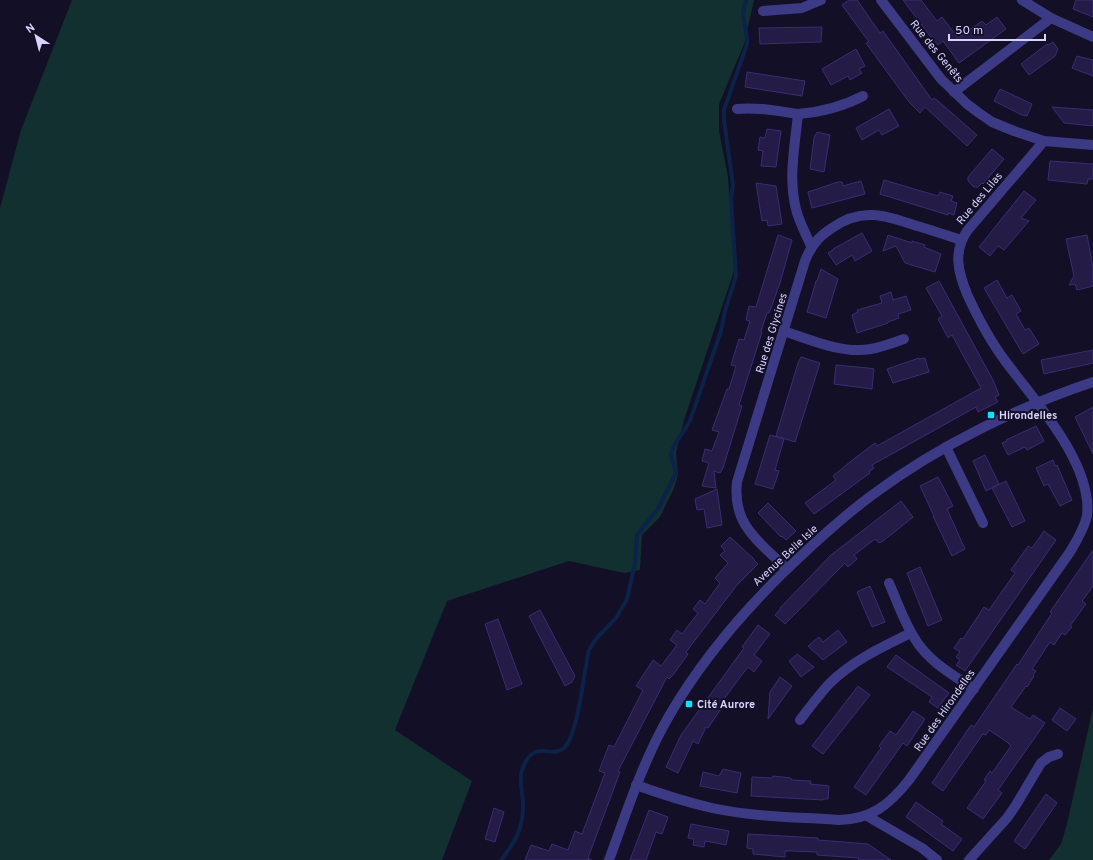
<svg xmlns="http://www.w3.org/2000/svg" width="1093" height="860" font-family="Overpass,sans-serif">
<rect width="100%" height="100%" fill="#130f26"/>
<g fill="#12302f">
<path d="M 72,0 L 754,0 L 744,44 L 719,104 L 719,131 L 728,177 L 735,268 L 684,420 L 676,452 L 678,475 L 674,488 L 660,517 L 642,535 L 640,570 L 624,573 L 569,561 L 447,601 L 395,730 L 472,781 L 442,860 L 0,860 L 0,208 L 21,130 Z"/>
<path d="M 1093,708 L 1093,860 L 1049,860 L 1061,844 L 1067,824 Z"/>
</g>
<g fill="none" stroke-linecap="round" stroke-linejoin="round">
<path stroke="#0c2248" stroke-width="4" d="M 501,860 C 516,841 524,827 523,801 C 522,789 518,777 524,765 C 535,740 551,758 563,749 C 578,738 584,670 589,650 L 596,639 L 616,618 L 627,599 L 635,564 L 637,535 L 659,507 L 675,475 L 675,470 L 671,453 C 675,440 686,431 691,418 L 721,331 L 725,311 L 736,276 L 731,199 L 733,185 L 724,120 L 724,110 L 747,44 C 748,27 739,18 746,0"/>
</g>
<g fill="#241b47" stroke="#3b2d73">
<path d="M 849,0 L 857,0 L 880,33 L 883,31 L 932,100 L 934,98 L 938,101 L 977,135 L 967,146 L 925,107 L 920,113 L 909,102 L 866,43 L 869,42 L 842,5 Z"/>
<path d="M 903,0 L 921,0 L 937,21 L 942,17 L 958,38 L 982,21 L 986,25 L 997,17 L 1006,29 L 959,63 L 943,41 L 938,45 L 934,40 L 933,40 Z"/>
<path d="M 1076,0 L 1093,0 L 1093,17 L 1073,9 Z"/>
<path d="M 822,27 L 821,42 L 760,44 L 759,28 Z"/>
<path d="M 1053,42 L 1058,49 L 1055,56 L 1029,75 L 1021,64 L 1047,44 L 1048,45 Z"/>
<path d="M 856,49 L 865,66 L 859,69 L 862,73 L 850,80 L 848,76 L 831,85 L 822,69 Z"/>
<path d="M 1077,56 L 1093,60 L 1093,76 L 1072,68 Z"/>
<path d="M 747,72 L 805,81 L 802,96 L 745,87 Z"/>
<path d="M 1000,89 L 1032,104 L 1027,116 L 1022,115 L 994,101 Z"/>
<path d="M 1052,107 L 1093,110 L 1093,126 L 1064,123 Z"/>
<path d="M 889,109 L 899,126 L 882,135 L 879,130 L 862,140 L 856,128 Z"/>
<path d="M 767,129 L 781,131 L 776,167 L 761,166 L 763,151 L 758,150 L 760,137 L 765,138 Z"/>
<path d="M 817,132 L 830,135 L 824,172 L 810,169 L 814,138 Z"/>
<path d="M 992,149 L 1004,159 L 983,184 L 982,183 L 978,187 L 974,187 L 968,181 L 968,177 Z"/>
<path d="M 1050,161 L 1093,164 L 1093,179 L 1088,179 L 1087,184 L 1048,180 Z"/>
<path d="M 884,180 L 938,196 L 940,192 L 953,196 L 951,201 L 957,203 L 954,215 L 948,213 L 948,215 L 880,194 Z"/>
<path d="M 861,181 L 865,194 L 812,208 L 808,192 L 838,182 L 842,182 L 843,186 Z"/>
<path d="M 756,183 L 776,186 L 782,224 L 768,226 L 767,220 L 762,221 Z"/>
<path d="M 1024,191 L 1036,200 L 1021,218 L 1029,221 L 1004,250 L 998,246 L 990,256 L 979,247 Z"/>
<path d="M 862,233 L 872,251 L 855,261 L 852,255 L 836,265 L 828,253 L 833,250 L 833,249 Z"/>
<path d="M 778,235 L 792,240 L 780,283 L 771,308 L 769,313 L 767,313 L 761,331 L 762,332 L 739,405 L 742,406 L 723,468 L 720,473 L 714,471 L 716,488 L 702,486 L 709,463 L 702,461 L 705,449 L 712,451 L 719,432 L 712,430 L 727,389 L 729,389 L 736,366 L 731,365 L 739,339 L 744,340 L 750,321 L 746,320 L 749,306 L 756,307 Z"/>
<path d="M 888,235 L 912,243 L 912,241 L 925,245 L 924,247 L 941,254 L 935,272 L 905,263 L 896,246 L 883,251 Z"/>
<path d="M 1087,235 L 1093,267 L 1093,286 L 1077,290 L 1075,284 L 1069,285 L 1074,276 L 1066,239 Z"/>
<path d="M 821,269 L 838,279 L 826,318 L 807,312 L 816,281 L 817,281 Z"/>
<path d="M 997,280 L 1007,298 L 1012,295 L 1021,311 L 1016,314 L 1025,330 L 1029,328 L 1039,344 L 1023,354 L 984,288 Z"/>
<path d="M 939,281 L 994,382 L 999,395 L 995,397 L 998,402 L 978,412 L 976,407 L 872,465 L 874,468 L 869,472 L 870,473 L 814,514 L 805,503 L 836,480 L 833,476 L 850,462 L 875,443 L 877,446 L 981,388 L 952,335 L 948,338 L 938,319 L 942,316 L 926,288 Z"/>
<path d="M 891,292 L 893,300 L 906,296 L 911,310 L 898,314 L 899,318 L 888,322 L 888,323 L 857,333 L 852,315 L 858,312 L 857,310 L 882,303 L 880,296 Z"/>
<path d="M 1093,350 L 1093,363 L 1044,374 L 1041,360 Z"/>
<path d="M 801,357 L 820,363 L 795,442 L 776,436 L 798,363 Z"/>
<path d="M 919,358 L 919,359 L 925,358 L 929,372 L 893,383 L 887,369 Z"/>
<path d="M 836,365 L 868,368 L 874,369 L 872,389 L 834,384 Z"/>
<path d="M 1093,407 L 1093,454 L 1075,417 Z"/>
<path d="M 1036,426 L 1044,441 L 1027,450 L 1025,447 L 1008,455 L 1002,443 L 1007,441 L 1006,440 Z"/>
<path d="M 770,435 L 784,439 L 775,470 L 779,471 L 773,489 L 755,484 Z"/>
<path d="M 985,455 L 999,484 L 986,491 L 973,461 Z"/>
<path d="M 1053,460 L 1055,466 L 1057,465 L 1072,500 L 1060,506 L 1048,484 L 1044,486 L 1036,468 Z"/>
<path d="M 938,477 L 953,506 L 947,509 L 965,549 L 952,556 L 933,516 L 934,516 L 920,486 Z"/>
<path d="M 1006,481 L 1025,521 L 1012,527 L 992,488 Z"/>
<path d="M 717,489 L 722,525 L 707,528 L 704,509 L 697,510 L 695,499 Z"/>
<path d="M 901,501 L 913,517 L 883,541 L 879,543 L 875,539 L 854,555 L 857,559 L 848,567 L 845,563 L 785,624 L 775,615 L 781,608 L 780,608 L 831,555 Z"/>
<path d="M 768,503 L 796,531 L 786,540 L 782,536 L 781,537 L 758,513 Z"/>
<path d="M 1044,531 L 1056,540 L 965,671 L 956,665 L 960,660 L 956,657 L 960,652 L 954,648 L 961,638 L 963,639 L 984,607 L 989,610 L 1015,573 L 1011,570 L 1028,546 L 1032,548 Z"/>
<path d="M 730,537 L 754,559 L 754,560 L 758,564 L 737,585 L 686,652 L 688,654 L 673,675 L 669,679 L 667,677 L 618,771 L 620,772 L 588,858 L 592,860 L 525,860 L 531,845 L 549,851 L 552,844 L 568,850 L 575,831 L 582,834 L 605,773 L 599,771 L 609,745 L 614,747 L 643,690 L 636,686 L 653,660 L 661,666 L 677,645 L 670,640 L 677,630 L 682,634 L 698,613 L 693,609 L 700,600 L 705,604 L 720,583 L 715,578 L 728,563 L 720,555 L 725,551 L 721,546 Z"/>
<path d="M 1093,550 L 1093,586 L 1082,601 L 1086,604 L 1070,626 L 1072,627 L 1065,635 L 1062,633 L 1054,645 L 1050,642 L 1032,669 L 1036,671 L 1033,675 L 1034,676 L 1027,687 L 1026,686 L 1011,707 L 1030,719 L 1033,715 L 1045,723 L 998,790 L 1002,793 L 983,819 L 967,808 L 986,781 L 984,780 L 990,771 L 992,773 L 1011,746 L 1007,742 L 989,730 L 986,735 L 983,734 L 943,791 L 932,783 L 971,725 L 974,727 L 1017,664 L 1018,665 L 1052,613 L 1050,612 Z"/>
<path d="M 920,567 L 942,620 L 928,626 L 907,573 Z"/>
<path d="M 870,586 L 885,622 L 872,627 L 857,592 Z"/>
<path d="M 540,610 L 575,676 L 572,682 L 565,686 L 529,616 Z"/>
<path d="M 498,619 L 522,684 L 507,690 L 485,624 Z"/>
<path d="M 758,625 L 770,634 L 754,655 L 762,661 L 754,672 L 748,667 L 741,676 L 718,707 L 721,709 L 708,728 L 706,727 L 698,744 L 693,741 L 678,773 L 666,767 L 681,735 L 744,648 L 742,647 Z"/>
<path d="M 838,630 L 847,642 L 823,660 L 808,646 L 819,637 L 823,642 Z"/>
<path d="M 797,654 L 814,667 L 801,677 L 789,661 Z"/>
<path d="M 896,655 L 949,693 L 938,708 L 929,702 L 932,697 L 887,667 Z"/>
<path d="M 780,677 L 792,686 L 768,719 L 770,692 Z"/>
<path d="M 858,686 L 870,695 L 823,754 L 812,746 Z"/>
<path d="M 1060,708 L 1076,719 L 1067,731 L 1052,720 Z"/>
<path d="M 913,711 L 925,719 L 907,746 L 903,743 L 866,795 L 854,787 L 881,748 L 879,746 L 890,731 L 896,735 Z"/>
<path d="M 723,769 L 741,773 L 737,793 L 700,786 L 703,772 L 719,776 Z"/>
<path d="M 773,776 L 791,778 L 791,780 L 811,781 L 810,784 L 829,786 L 828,799 L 823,799 L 823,800 L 751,796 L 752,777 L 772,778 Z"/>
<path d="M 1046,794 L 1057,803 L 1025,849 L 1014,841 Z"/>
<path d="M 916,802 L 943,821 L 941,824 L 962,839 L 953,851 L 906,817 Z"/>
<path d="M 494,808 L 504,812 L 495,842 L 485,839 Z"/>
<path d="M 649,810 L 668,817 L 662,834 L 656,832 L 646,860 L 630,860 Z"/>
<path d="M 691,824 L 729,831 L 726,845 L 705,841 L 704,847 L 693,845 L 694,839 L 688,838 Z"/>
<path d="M 748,834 L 818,838 L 818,840 L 868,844 L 891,860 L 858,860 L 859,858 L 817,855 L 817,852 L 791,851 L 785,851 L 785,857 L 753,854 L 753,849 L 747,848 Z"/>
</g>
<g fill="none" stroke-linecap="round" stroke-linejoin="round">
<g stroke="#3d3a85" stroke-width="10">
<path d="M 881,0 L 941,79 L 967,104 L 979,113 L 992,122 L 1014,131 L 1044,141 L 1093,145"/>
<path d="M 1022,0 L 1051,18"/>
<path d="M 763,11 L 802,8 L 821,0"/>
<path d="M 954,92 L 1051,18 L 1093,37"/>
<path d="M 737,109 C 758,107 777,111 798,114 C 795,145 788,178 796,209 C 799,222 806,234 811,246"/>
<path d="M 798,114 C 822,112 842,107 863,96"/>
<path d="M 784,331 C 811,340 842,354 871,349 C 882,347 893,343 904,339"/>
<path d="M 946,447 L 983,523"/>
<path d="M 787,569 C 760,542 732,526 737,482 L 805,261 C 811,246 818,237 832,228 C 861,207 885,215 917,226 C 931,230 946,235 961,240"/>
<path d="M 889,583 C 897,601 904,622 915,639 C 928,661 953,675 974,689"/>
<path d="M 800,720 C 809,708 819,695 829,684 C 852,661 882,647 911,633"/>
<path d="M 636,785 C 661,794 686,802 712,808 C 754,817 797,817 839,820 C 872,819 889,805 909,780 L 1070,552 C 1077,540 1084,529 1087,516 C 1093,464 1035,401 1006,362 C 990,341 978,318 967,294 C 958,272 953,252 967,231 L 1044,141"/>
<path d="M 867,816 L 922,848 L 937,860"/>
<path d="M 609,860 C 627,811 643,761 669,716 C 701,661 739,616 784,572 C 813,544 843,516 875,493 C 938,446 1018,407 1093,382"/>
<path d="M 969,860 L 1007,818 L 1016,805 L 1041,763 L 1049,757 L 1058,754"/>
</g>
</g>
<g fill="#00e5ff" stroke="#130f26" stroke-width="1.5">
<rect x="987" y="411" width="8" height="8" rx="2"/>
<rect x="685" y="700" width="8" height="8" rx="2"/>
</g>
<g text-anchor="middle" stroke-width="4" stroke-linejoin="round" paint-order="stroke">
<g font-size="11" fill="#d9d4ff" stroke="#130f26">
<text transform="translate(937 51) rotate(51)" y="4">Rue des Genêts</text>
<text transform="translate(979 198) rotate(-50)" y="4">Rue des Lilas</text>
<text transform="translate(771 333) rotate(-73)" y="4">Rue des Glycines</text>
<text transform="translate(785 555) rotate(-43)" y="4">Avenue Belle Isle</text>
<text transform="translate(944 710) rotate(-55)" y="4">Rue des Hirondelles</text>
</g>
<g font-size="11" font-weight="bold" fill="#d9d4ff" stroke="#130f26" text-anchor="start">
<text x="999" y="419">Hirondelles</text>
<text x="697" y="708">Cité Aurore</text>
</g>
</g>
<g transform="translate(36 36) rotate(324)" stroke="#130f26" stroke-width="3" paint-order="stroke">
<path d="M0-3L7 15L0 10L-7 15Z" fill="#d9d4ff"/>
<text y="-6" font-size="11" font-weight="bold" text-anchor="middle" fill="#d9d4ff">N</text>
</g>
<path d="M949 34v6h96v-6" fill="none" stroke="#d9d4ff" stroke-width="2"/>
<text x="955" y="34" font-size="12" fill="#d9d4ff" stroke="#130f26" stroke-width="3" paint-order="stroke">50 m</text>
</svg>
